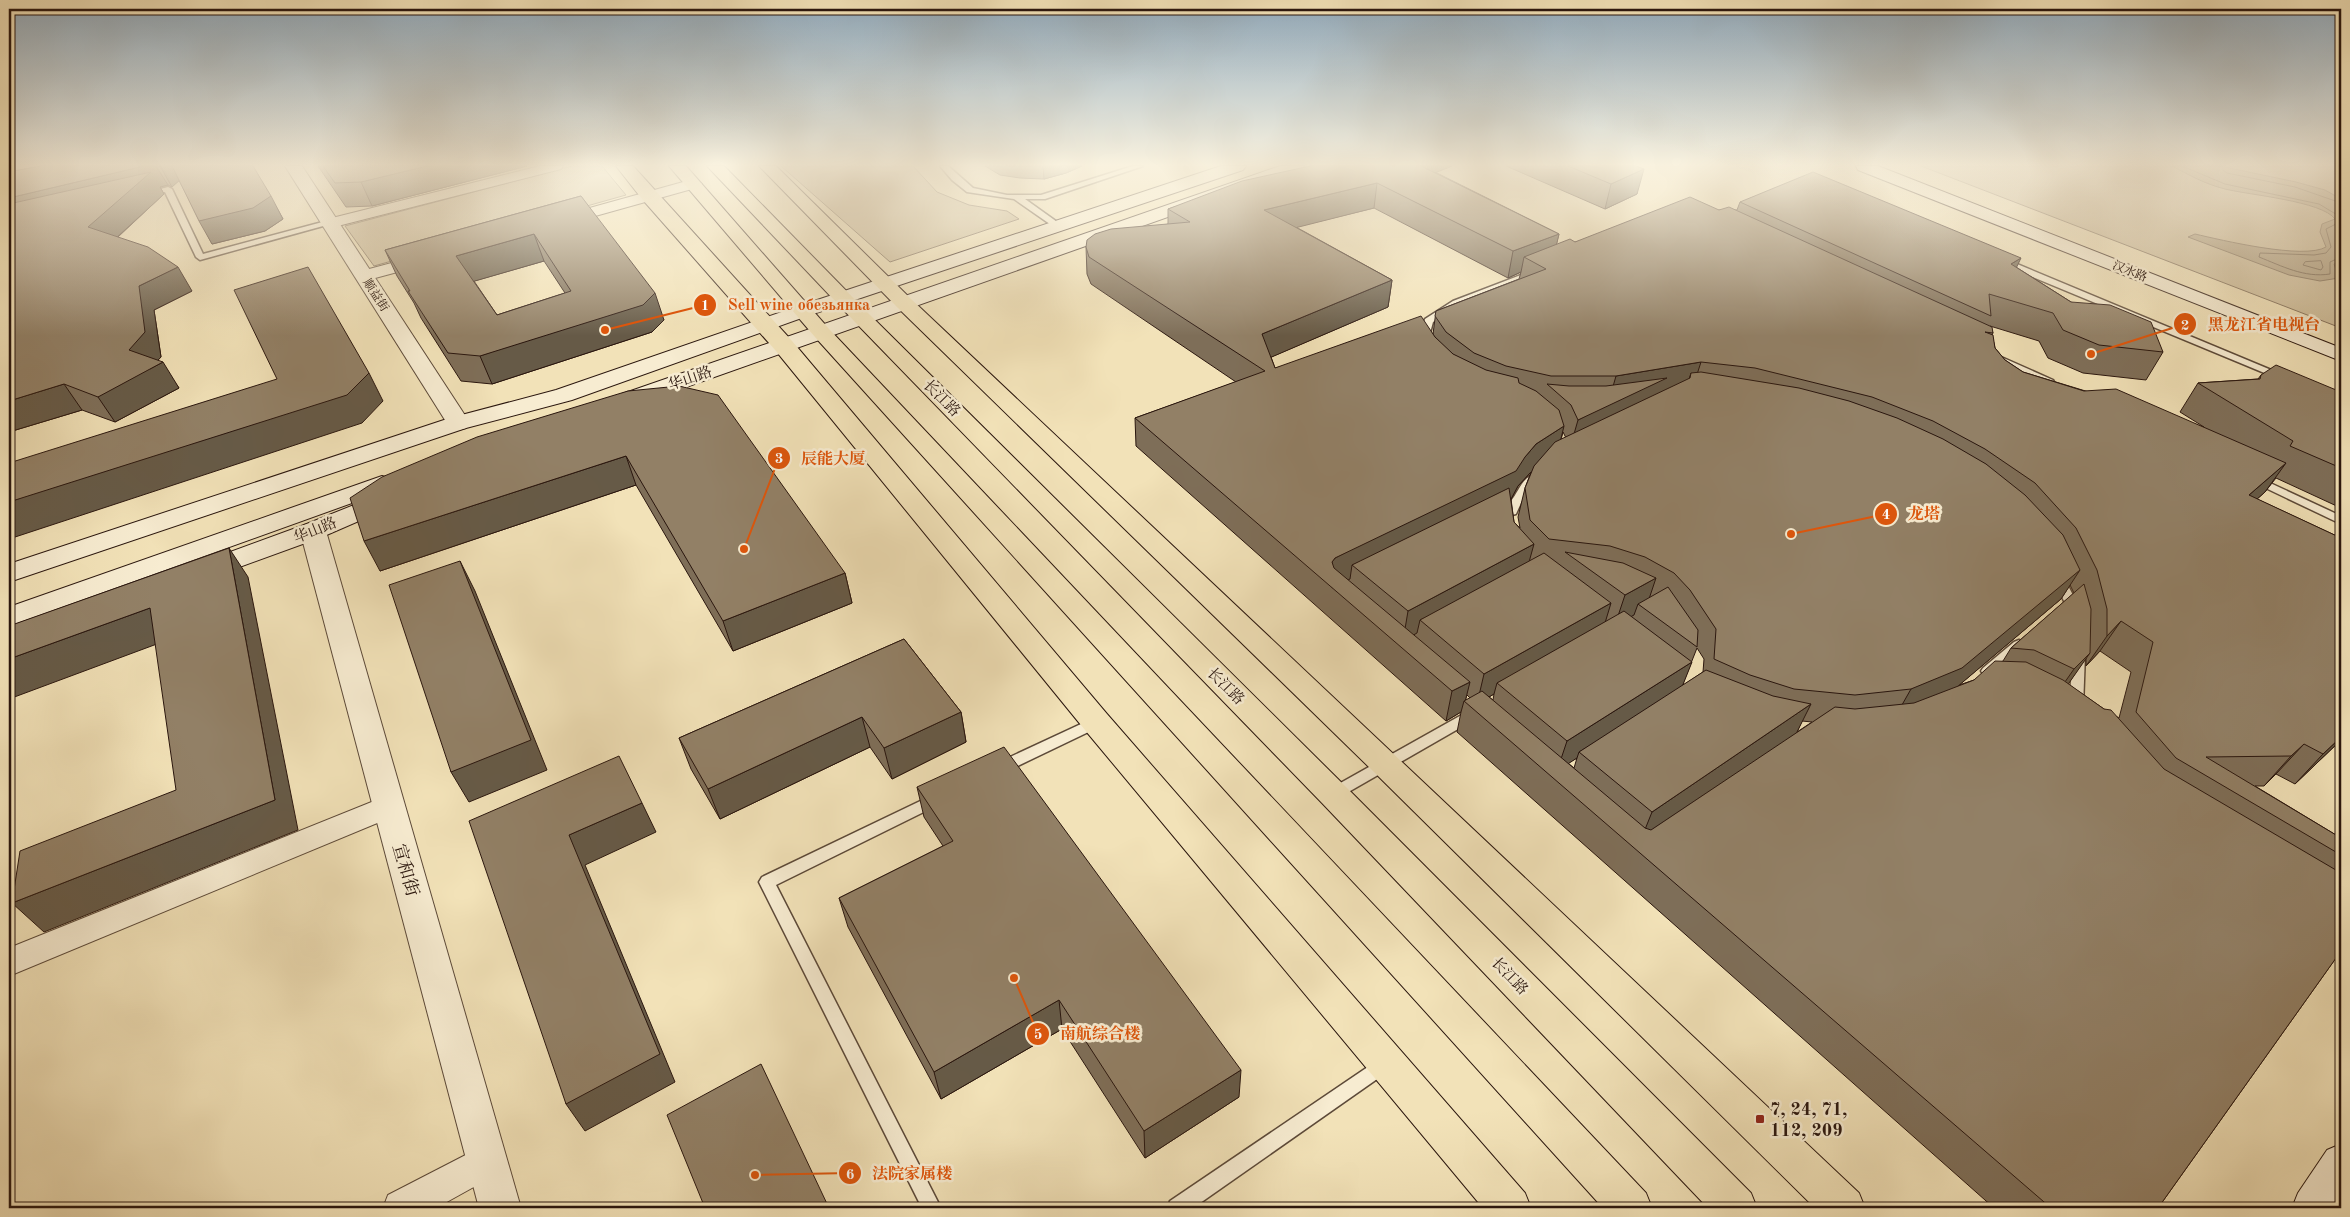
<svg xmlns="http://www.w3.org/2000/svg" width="2350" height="1217" font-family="'Old Standard TT','Noto Serif SC',serif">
<rect width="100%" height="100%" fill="#f2e2b8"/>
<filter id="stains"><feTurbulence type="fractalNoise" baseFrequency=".004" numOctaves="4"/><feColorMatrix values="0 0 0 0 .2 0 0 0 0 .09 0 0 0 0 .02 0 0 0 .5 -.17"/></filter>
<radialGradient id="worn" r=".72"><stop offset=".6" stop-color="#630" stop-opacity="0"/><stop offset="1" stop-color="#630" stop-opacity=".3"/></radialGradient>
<g fill="#d0bf9b" stroke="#7d6a54">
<path d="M 572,166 L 602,166 L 626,195 L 374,266 L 345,226 Z"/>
<path d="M 781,166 L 913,166 L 937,192 L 969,205 L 1007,211 L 1019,219 L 890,262 Z"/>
<path d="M 1921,166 L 2341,166 L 2341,328 Z"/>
</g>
<path fill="#ae9d7e" stroke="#796751" d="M 2172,166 L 2220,166 L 2296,182 L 2325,190 L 2341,199 L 2341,262 L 2334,264 L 2339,278 L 2320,281 L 2289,275 L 2188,237 L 2195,234 C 2221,240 2304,260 2326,247 L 2320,232 L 2322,224 L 2335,219 C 2322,201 2249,195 2225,189 C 2205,184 2189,175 2172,166 Z"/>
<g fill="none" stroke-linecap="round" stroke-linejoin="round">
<g stroke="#6c5a46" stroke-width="1">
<path d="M 2182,166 L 2225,184 L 2319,204 L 2339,216 L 2338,223 L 2326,229 L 2331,247 L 2326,253 L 2314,255 L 2260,253 L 2259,257 C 2282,266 2304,278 2330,274 L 2330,262 L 2341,257"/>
<path d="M 2223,166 L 2223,170 L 2227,173 L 2295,187 L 2341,203"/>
<path d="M 2321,261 L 2323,267 L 2321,270 L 2303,265 L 2305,262 Z"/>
</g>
<g stroke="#5c4938" stroke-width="3">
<g id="service">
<path d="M 940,166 L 948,166 L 973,188 L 1007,195 L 1041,195 L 1133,166 L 1143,166 L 1045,199 L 1025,199 L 1060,224 L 1060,228 L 1057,229 L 1014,199 L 967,192 L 952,180 Z"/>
<path d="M 168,187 L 172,189 L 203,254 L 330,220 L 334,223 L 200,260 L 196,257 L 165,192 L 146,196 L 142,194 Z"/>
<path d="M 1999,259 L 2005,259 L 2288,377 L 2287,379 L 2279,379 L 1999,263 Z"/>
<path d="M 1534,270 L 1537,271 L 1537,275 L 1459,305 L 1433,322 L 1427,344 L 1421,344 L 1419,342 L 1425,319 L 1453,301 Z"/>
<path d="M 1999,356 L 2053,380 L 2054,382 L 2049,385 L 2045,384 L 1996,361 L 1994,359 Z"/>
<path d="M 1535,474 L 1541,477 L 1525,494 L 1516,514 L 1512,515 L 1507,512 L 1496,517 L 1492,516 L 1490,513 L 1492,510 C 1497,508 1507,505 1511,501 C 1518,493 1522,477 1535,474 Z"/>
<path d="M 2255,476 L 2341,516 L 2341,524 L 2251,481 L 2249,479 L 2251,477 Z"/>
<path d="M 2058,573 L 2062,574 L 2076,601 L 2079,614 L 2077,617 L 2073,618 L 2067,614 L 2064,601 L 2052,577 Z"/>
<path d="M 2019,640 L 2024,642 L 2025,645 L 2024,648 L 1993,674 L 1983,674 L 1981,671 L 1983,668 L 2014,642 Z"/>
<path d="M 2079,648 L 2085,653 L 2083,708 L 2081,712 L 2071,712 L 2069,708 L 2073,653 Z"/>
<path d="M 1474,708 L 1479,709 L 1481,713 L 1479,717 L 1338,798 L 1333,800 L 1328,798 L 1326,794 L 1328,790 Z"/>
<path d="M 1096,717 L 1101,718 L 1103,722 L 1101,726 L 1005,772 L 1000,773 L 995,772 L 993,768 L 995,764 Z"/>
<path d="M 937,793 L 942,795 L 944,799 L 942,803 L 776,885 L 941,1208 L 922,1208 L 759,882 L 762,877 Z"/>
<path d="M 1384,1056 L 1390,1058 L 1393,1064 L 1390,1070 L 1193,1208 L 1168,1208 L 1170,1201 Z"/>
</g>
</g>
<g stroke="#5c4938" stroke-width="2">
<g id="minor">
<path d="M 540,166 L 563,166 L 561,169 L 330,228 L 324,226 L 322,223 L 324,220 Z"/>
<path d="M 694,179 L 702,184 L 699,187 L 563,225 L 557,223 L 555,220 L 557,217 Z"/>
<path d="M 425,254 L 431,255 L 433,259 L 431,263 L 364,281 L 358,280 L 355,276 L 358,272 Z"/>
<path d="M 389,795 L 399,798 L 403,806 L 399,814 L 9,976 L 9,948 Z"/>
<path d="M 487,1144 L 499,1149 L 504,1161 L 499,1173 L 436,1208 L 383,1208 L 388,1195 Z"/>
</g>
</g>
<g stroke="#5c4938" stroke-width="2">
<g id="tertiary">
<path d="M 285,166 L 302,166 L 470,423 L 466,428 L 458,430 L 450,428 Z"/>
<path d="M 313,523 L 322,525 L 326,531 L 521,1208 L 479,1208 L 300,531 L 304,525 Z"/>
</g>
</g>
<g stroke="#2a160e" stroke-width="2">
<g id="secondary">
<path d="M 1221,166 L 1246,166 L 1243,170 L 810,315 L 572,400 L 466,428 L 9,582 L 9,564 L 450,418 L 556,390 L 796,307 Z"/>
<path d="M 1280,166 L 1304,166 L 1301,170 L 638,404 L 630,406 L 622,404 L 619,399 L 622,394 Z"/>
<path d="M 1856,166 L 1878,166 L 2341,348 L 2341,361 L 1858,170 Z"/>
<path d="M 382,476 L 391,479 L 394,484 L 391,489 L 9,626 L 9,607 Z"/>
<path d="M 389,491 L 398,494 L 401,499 L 398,504 L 322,537 L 201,581 L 192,578 L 188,572 L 192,566 L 304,525 Z"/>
<path d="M 2341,1144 L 2341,1201 L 2337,1208 L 2292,1208 L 2298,1193 L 2327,1150 Z"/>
</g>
</g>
<g stroke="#2a160e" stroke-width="2">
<g id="primary">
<path d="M 616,166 L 633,166 L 792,341 L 1107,714 L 1525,1193 L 1531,1208 L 1483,1208 L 1085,730 L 776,351 L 642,199 Z"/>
<path d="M 669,166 L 686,166 L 829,329 L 1646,1193 L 1652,1208 L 1603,1208 L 815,337 Z"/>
<path d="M 707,166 L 724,166 L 869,314 L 1344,785 L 1751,1193 L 1757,1208 L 1708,1208 L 1322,803 L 855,322 Z"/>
<path d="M 759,166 L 776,166 L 911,299 L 1859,1193 L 1865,1208 L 1815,1208 L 1374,772 L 897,307 Z"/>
</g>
</g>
<use href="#service" fill="#f7ecd1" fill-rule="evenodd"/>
<use href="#minor" fill="#f7ecd1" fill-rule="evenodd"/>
<use href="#tertiary" fill="#f7ecd1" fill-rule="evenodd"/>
<use href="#secondary" fill="#f7ecd1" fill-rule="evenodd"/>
<use href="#primary" fill="#f2e2b8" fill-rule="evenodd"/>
</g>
<g fill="#7e6e58" stroke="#2a160e" fill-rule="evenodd">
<path d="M 41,166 L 253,166 L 283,219 L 265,231 L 212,244 L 179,180 L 172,187 L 168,185 L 160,187 L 164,194 L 118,237 L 192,291 L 154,310 L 161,357 L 158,360 L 179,388 L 115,422 L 82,410 L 9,432 L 9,172 Z"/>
<path d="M 318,166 L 527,166 L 372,206 L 346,207 Z"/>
<path d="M 985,166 L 1082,166 L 1066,173 L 1044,179 L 1020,178 L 1000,175 Z"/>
<path d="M 1310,166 L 1452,166 L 1435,172 L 1559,234 L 1556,245 L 1575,242 L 1719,210 L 1737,210 L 1740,202 L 2016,267 L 2071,302 L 2163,352 L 2146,380 L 2083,373 L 2048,358 L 2039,341 L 1990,326 L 1993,333 L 1992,335 L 1995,348 L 2005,360 L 2023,372 L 2204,427 L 2180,412 L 2198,383 L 2258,379 L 2261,375 L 2341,392 L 2341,508 L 2276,478 L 2265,492 L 2257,499 L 2341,538 L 2341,740 L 2295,784 L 2276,774 L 2264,786 L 2255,786 L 2341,838 L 2341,951 L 2158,1208 L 1994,1208 L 1457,732 L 1461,712 L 1446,721 L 1136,446 L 1135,418 L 1236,382 L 1091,284 L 1087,274 L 1086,247 L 1168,224 L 1168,209 ZM 1374,208 L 1508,278 L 1521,272 L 1519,279 L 1436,311 L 1433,334 L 1275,368 L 1271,357 L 1388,307 L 1392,280 L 1296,227 ZM 1563,432 L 1566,438 L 1561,440 ZM 1531,472 L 1525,488 L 1518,517 L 1520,528 L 1514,522 L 1511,499 L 1518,486 ZM 2070,585 L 2074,593 L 2011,648 L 2003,661 L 1974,680 L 1959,685 L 2061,599 ZM 1697,648 L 1704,659 L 1703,672 L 1682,686 ZM 2100,651 L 2131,672 L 2119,718 L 2104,709 L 2068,684 L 2086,658 L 2086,666 ZM 1494,694 L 1493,700 L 1489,697 ZM 1467,695 L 1470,698 L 1465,701 ZM 1802,721 L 1812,722 L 1797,732 ZM 1577,758 L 1574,768 L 1568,763 Z"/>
<path d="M 1506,166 L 1636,166 L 1637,194 L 1605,209 Z"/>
<path d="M 581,196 L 664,320 L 652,332 L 492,384 L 461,381 L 421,318 L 414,303 L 397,276 L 385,250 ZM 544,261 L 565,293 L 497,315 L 474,281 Z"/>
<path d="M 628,391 L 845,573 L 852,603 L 733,651 L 636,485 L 380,571 Z"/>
<path d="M 904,639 L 961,712 L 966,742 L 892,779 L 870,747 L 720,819 L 691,769 L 679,738 Z"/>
<path d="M 917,787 L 1239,1097 L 1145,1158 L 1062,1029 L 941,1099 L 848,927 L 839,898 L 943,846 L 924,817 Z"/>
</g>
<g fill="#665a47" stroke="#2a160e">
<path d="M 144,166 L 156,166 L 168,185 L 160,187 L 164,194 L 102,251 L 9,225 L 9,198 Z"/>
<path d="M 160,166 L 172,166 L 180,180 L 172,187 Z"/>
<path d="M 427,166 L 527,166 L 372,206 L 361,182 Z"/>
<path d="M 1043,166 L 1082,166 L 1066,173 L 1044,179 Z"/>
<path d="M 1408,166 L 1452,166 L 1405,185 Z"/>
<path d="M 1644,169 L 1637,194 L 1605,209 L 1611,184 Z"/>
<path d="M 1377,183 L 1374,208 L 1263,236 L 1264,210 Z"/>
<path d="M 271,196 L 283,219 L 265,231 L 212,244 L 199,221 Z"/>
<path d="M 534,234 L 544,261 L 468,283 L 456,256 Z"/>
<path d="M 1559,234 L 1553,260 L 1524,257 L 1521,272 L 1508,278 L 1513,251 Z"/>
<path d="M 2021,258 L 2008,285 L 2011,264 Z"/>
<path d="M 178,267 L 192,291 L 154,310 L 161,357 L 150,369 L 163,362 L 179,388 L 115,422 L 98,397 L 129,350 L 139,286 Z"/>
<path d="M 1392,280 L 1388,307 L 1260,362 L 1262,334 Z"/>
<path d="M 655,293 L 664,320 L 652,332 L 492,384 L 480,356 Z"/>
<path d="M 1701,362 L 1692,390 L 1690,378 L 1691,373 L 1685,391 L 1570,448 L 1578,420 L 1608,404 L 1616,376 Z"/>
<path d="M 369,373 L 383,401 L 362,423 L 9,539 L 9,502 Z"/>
<path d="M 64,384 L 82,410 L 9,432 L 9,401 Z"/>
<path d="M 1564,426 L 1557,455 L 1530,473 L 1518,486 L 1510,501 L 1352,565 L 1350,579 L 1332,588 L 1332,562 L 1335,558 L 1525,457 L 1536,444 Z"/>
<path d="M 626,456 L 636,485 L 380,571 L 364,541 Z"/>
<path d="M 2286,463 L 2265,492 L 2228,525 L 2249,495 Z"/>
<path d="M 1534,544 L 1526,573 L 1420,620 L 1417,633 L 1403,641 L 1408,611 Z"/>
<path d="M 229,548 L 248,577 L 298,830 L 44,932 L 12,903 L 275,800 Z"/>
<path d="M 460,561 L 475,591 L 547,770 L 469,802 L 451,772 Z"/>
<path d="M 2080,570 L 2061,599 L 1944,698 L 1894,719 L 1911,689 Z"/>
<path d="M 845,573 L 852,603 L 733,651 L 723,621 Z"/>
<path d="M 1656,578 L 1646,608 L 1638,604 L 1634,615 L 1615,625 L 1625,595 Z"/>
<path d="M 1611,603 L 1602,633 L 1497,683 L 1494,694 L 1477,704 L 1484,674 Z"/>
<path d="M 150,608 L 173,638 L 9,699 L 9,659 Z"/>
<path d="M 2121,621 L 2100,651 L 2086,666 L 2107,636 Z"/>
<path d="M 2090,653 L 2069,683 L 2053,699 L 2074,669 Z"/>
<path d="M 1692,662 L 1680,692 L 1579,752 L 1577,758 L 1557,771 L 1567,741 Z"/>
<path d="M 1470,682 L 1465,702 L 1464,701 L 1461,712 L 1446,721 L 1452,691 Z"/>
<path d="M 1811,704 L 1796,734 L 1640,842 L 1652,812 Z"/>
<path d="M 961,712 L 966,742 L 892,779 L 884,748 Z"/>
<path d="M 862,717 L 870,747 L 720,819 L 708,789 Z"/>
<path d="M 2341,737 L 2341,740 L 2295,784 L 2323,754 Z"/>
<path d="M 2304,744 L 2276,774 L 2264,786 L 2291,756 Z"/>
<path d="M 642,803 L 656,832 L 585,865 L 675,1082 L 585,1131 L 566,1104 L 569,835 Z"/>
<path d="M 1059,1000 L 1062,1029 L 941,1099 L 934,1072 Z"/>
<path d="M 1241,1070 L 1239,1097 L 1145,1158 L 1144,1131 Z"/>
</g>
<g fill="#928066" stroke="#2a160e" fill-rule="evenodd">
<path d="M 41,166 L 144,166 L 9,198 L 9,172 Z"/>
<path d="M 172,166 L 253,166 L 271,196 L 253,208 L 199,221 Z"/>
<path d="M 323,166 L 427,166 L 361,182 L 335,183 Z"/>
<path d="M 1310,166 L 1421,166 L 1559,234 L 1513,251 L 1377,183 L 1264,210 L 1392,280 L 1262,334 L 1275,368 L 1421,316 L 1435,337 L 1453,354 L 1486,370 L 1518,378 L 1519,383 L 1536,391 L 1559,410 L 1564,426 L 1536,444 L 1525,457 L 1516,471 L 1335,558 L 1332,562 L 1334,568 L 1470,682 L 1452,691 L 1135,418 L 1265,371 L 1089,257 L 1086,247 L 1087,240 L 1095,234 L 1111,229 L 1190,222 L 1168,209 L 1242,181 Z"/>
<path d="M 1568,166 L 1636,166 L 1644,169 L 1611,184 Z"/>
<path d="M 151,172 L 88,227 L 148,247 L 178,267 L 139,286 L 145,332 L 129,350 L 163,362 L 98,397 L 64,384 L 9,401 L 9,204 Z"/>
<path d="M 1813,172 L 2021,258 L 2011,264 L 2071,302 L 2110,305 L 2151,322 L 2163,352 L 2099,345 L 2063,330 L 2053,313 L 1989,294 L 1991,316 L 1740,202 Z"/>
<path d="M 581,196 L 655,293 L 643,305 L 480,356 L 448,353 L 408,291 L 410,291 L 385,250 ZM 534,234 L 571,291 L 497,315 L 456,256 Z"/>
<path d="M 1690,197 L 1719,210 L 1729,207 L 1992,327 L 1993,333 L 1985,332 L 1993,335 L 1995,348 L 2005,360 L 2023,372 L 2084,391 L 2116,389 L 2286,463 L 2249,495 L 2341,538 L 2341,737 L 2323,754 L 2304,744 L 2291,756 L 2206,757 L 2341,838 L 2341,855 L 2176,758 L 2136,712 L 2153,642 L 2121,621 L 2107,636 L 2107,609 L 2097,570 L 2076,528 L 2035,483 L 1985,449 L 1933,421 L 1872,397 L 1755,368 L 1701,362 L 1616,376 L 1551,376 L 1506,366 L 1474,353 L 1446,332 L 1435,316 L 1436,311 L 1546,269 L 1524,257 L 1570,239 L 1575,242 Z"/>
<path d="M 308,267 L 369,373 L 347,395 L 9,502 L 9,463 L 277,379 L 234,290 Z"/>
<path d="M 2276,365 L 2341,392 L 2341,468 L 2290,446 L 2293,441 L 2198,383 L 2260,379 L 2261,375 Z"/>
<path d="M 1701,372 L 1799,388 L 1849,401 L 1897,418 L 1943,439 L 1986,464 L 2025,495 L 2063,535 L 2080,570 L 1962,668 L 1911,689 L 1855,695 L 1794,689 L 1750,675 L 1714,659 L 1716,629 L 1690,590 L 1674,573 L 1645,557 L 1610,546 L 1549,539 L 1530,520 L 1525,488 L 1534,466 L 1555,442 L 1690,378 L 1691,373 Z"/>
<path d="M 1667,378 L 1578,420 L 1571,405 L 1547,384 L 1569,386 L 1606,386 Z"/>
<path d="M 679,386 L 718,395 L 845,573 L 723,621 L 626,456 L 364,541 L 350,498 L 382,477 L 477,437 L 628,391 Z"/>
<path d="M 1509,488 L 1514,522 L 1534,544 L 1408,611 L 1352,565 Z"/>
<path d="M 229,548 L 275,800 L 12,903 L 20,851 L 176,790 L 150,608 L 9,659 L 9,626 Z"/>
<path d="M 1565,552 L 1623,563 L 1656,578 L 1625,595 Z"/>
<path d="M 1544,553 L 1611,603 L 1484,674 L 1420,620 Z"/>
<path d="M 460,561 L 531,740 L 451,772 L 389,585 Z"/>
<path d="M 2084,584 L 2091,609 L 2090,653 L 2074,669 L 2034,650 L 2011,648 Z"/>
<path d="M 1668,587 L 1698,630 L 1697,647 L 1638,604 Z"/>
<path d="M 1624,611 L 1692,662 L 1567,741 L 1497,683 Z"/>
<path d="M 904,639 L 961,712 L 884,748 L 862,717 L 708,789 L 679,738 Z"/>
<path d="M 1995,661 L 2026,662 L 2063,680 L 2104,709 L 2111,710 L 2164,769 L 2341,873 L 2341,951 L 2158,1208 L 2051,1208 L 1464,701 L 1482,691 L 1645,828 L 1651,830 L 1835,707 L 1855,709 L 1914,703 L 1974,680 Z"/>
<path d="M 1706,670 L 1773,696 L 1811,704 L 1652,812 L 1579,752 Z"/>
<path d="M 1004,747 L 1241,1070 L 1144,1131 L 1059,1000 L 934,1072 L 839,898 L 953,841 L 917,787 Z"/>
<path d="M 619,756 L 642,803 L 569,835 L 660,1054 L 566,1104 L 469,821 Z"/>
<path d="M 761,1064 L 829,1208 L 705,1208 L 667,1115 Z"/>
</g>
<linearGradient id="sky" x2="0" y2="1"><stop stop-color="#91abbe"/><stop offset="0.49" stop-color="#f9f2df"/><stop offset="1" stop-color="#f9f2df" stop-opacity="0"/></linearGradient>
<rect width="2350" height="336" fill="url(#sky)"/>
<rect fill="#8f2418" stroke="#f7ecd1" stroke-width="2" x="1755" y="1114" width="10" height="10" rx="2.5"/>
<g text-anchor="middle" stroke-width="5" stroke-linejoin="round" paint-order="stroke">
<g font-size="12" fill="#2a160e" stroke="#f7ecd1">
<text transform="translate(2130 271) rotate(22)" y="4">汉水路</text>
<text transform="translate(376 295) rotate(57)" y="4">顺益街</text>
</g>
<g font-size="15" fill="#2a160e" stroke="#f7ecd1">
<text transform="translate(690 378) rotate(-19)" y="5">华山路</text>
<text transform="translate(942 398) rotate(45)" y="5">长江路</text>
<text transform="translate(315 530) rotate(-22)" y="5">华山路</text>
<text transform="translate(1226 686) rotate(45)" y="5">长江路</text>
<text transform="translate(1510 976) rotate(46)" y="5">长江路</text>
</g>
<g font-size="18" fill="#2a160e" stroke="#f7ecd1">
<text transform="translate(406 870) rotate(74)" y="6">宣和街</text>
</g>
<g font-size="18" font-weight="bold" fill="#2a160e" stroke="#f7ecd1" text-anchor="start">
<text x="1770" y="1115">7, 24, 71,<tspan x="1770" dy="21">112, 209</tspan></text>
</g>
</g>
<path fill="none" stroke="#de560c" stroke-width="2" d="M605 330L705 305M2091 354L2185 324M744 549L779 458M1791 534L1886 514M1014 978L1038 1034M755 1175L850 1173"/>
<g fill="#de560c" stroke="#f7ecd1" stroke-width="2">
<circle cx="605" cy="330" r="5"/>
<circle cx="2091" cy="354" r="5"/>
<circle cx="744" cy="549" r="5"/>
<circle cx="1791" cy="534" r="5"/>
<circle cx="1014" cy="978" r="5"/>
<circle cx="755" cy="1175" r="5"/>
<circle cx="705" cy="305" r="12"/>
<circle cx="2185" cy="324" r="12"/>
<circle cx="779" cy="458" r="12"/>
<circle cx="1886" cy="514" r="12"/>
<circle cx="1038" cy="1034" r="12"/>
<circle cx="850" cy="1173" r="12"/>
</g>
<g font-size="15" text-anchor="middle" font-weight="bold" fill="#fff">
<text x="705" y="310">1</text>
<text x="2185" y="330">2</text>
<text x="779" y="463">3</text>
<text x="1886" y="519">4</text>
<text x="1038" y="1039">5</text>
<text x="850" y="1179">6</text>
</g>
<g font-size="16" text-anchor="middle" font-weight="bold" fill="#de560c" stroke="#f7ecd1" stroke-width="5" stroke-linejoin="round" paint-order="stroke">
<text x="799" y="310">Sell wine обезьянка</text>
<text x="2264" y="330">黑龙江省电视台</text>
<text x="833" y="464">辰能大厦</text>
<text x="1924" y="519">龙塔</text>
<text x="1100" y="1039">南航综合楼</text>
<text x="912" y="1179">法院家属楼</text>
</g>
<rect width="2350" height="1217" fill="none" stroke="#f2e2b8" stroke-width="30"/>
<rect x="10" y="10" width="2330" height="1197" fill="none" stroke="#2a160e" stroke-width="2.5"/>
<rect x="15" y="15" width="2320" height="1187" fill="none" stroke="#2a160e"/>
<rect width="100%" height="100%" filter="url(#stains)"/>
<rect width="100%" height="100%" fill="url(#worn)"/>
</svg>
